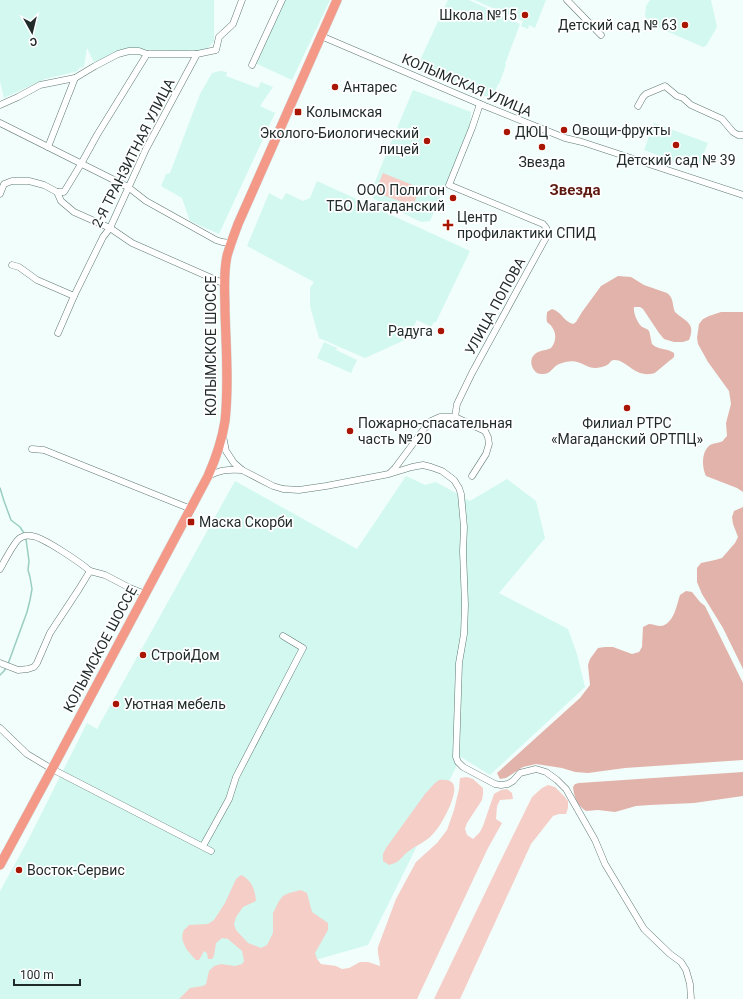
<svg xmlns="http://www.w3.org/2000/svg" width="743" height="999" font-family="Roboto,sans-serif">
<rect width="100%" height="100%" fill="#f2fefb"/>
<g fill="#d2f8f0">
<path d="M 0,0 L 214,0 L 214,41 L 206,50 L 188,50 L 187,51 L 129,49 L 94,62 L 87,48 L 84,67 L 79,68 L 78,71 L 45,79 L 4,98 L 0,81 Z"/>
<path d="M 285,0 L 330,0 L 292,80 L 255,63 Z"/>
<path d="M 448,0 L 469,0 L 493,11 L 494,10 L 500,13 L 499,15 L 520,24 L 505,64 L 506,65 L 499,84 L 498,84 L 492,99 L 443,79 L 445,74 L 438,71 L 436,75 L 434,77 L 417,70 L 417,68 L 421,58 Z"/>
<path d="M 474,0 L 546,0 L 535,28 L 529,25 L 528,29 L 521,26 L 523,21 Z"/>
<path d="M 650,0 L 711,0 L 717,27 L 706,46 L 703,47 L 648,23 L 645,15 L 646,6 Z"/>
<path d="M 220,71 L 227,72 L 226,76 L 258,88 L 261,82 L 273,87 L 260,106 L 275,113 L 219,234 L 190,221 L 182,198 L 161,186 L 166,174 L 170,173 L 200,94 L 212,73 Z"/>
<path d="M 413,90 L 471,112 L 470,124 L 457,159 L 430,221 L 421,222 L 374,199 L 371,193 L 380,169 Z"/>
<path d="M 654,123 L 708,143 L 698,167 L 688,163 L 687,166 L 644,150 Z"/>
<path d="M 317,181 L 470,251 L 436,322 L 434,322 L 431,327 L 417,320 L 407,339 L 365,358 L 319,338 L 310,306 L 310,288 L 314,282 L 247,246 L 269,193 L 282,200 L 286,193 L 303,201 L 310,198 Z"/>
<path d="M 324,342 L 337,348 L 336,350 L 357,360 L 351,373 L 317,358 Z"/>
<path d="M 406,476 L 425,485 L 436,482 L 470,501 L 507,479 L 536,501 L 545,538 L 499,593 L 568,629 L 577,654 L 585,687 L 490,775 L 461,757 L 368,945 L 294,966 L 250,999 L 0,999 L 0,891 L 26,844 L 87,723 L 97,729 L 164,609 L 235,481 L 357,549 Z"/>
</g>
<g fill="#f5cec7">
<path d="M 383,173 L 420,188 L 413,206 L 375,192 Z"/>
<path d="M 467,777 L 473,779 L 483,788 L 483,794 L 482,800 L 467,823 L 465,829 L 467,835 L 473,839 L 480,832 L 483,826 L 494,794 L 501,790 L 507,789 L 512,793 L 513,799 L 500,800 L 497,806 L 496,819 L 502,823 L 488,848 L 417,999 L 179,999 L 190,988 L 203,986 L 206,984 L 209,971 L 214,966 L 221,964 L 235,966 L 242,964 L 244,961 L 242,951 L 228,939 L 222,938 L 216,943 L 214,956 L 212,959 L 208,959 L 207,953 L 204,951 L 199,960 L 196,960 C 189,953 178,941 184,930 C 184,930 188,926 189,925 L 208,924 L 214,920 L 225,903 L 236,879 L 241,875 C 252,880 255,890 256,901 L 243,907 L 236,917 L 234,924 L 236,930 L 248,943 L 261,948 L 267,945 L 273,933 L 273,913 L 279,901 L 283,896 L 289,893 L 301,890 L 307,893 L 312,912 L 328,923 L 328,930 L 315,953 L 317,959 L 321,964 L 336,966 L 342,969 L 349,968 L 360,962 L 368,962 L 380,966 C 380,959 377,954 378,947 L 396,899 L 416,862 L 437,843 L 447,830 L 454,810 L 459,789 L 460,778 Z"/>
<path d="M 439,780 C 460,778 455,793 450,806 C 445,816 440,827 432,835 C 426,842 416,845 409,851 C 404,854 400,861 395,863 C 393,864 391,864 389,865 L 383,861 L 383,854 L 386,848 L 425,794 L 434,784 Z"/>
<path d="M 548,785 L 555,787 L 564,796 L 568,801 L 568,808 L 566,814 L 559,814 L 553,816 L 531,844 L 460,999 L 434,999 L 499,864 L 532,797 L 542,788 Z"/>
</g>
<g fill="#e2b3aa">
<path d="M 618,276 L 631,277 L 644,285 L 667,293 C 674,298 672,305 675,312 C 686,322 696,323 689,340 L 683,342 L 674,342 L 664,339 L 659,333 L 643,309 L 640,307 L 634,307 C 633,312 637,322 641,326 C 643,328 647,328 649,331 C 650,333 651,341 652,344 C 658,350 667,348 674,353 C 674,355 675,356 673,358 C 672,359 669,361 668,362 C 664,365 660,369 656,372 C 655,373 652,374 650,374 C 634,376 625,359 614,360 C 610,360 610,364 607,365 C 604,367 598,368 595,368 C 589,368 586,365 580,363 C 574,360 566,361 559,364 C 552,367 551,375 541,374 C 533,374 528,361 534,355 C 538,350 545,351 551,348 C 556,342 557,334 552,327 C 551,325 548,323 547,322 C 546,318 547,315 547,312 L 552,309 C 561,311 564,322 573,324 L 576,322 L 582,312 L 601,286 Z"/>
<path d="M 721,312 L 743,312 L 743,492 L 737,488 L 706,476 C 702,467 701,452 710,445 C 714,443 719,443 723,441 C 723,440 727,436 727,436 L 726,423 L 731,404 L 729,391 L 708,362 L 698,344 L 697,338 L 699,324 L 703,319 L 709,316 Z"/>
<path d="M 743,507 L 743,669 L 723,628 L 702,594 L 697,582 L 697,568 L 701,563 L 715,560 L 722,558 L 735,543 L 738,537 L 733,524 L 732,517 L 734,511 Z"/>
<path d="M 686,591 L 692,592 L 700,602 L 705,606 L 743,683 L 743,760 L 625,768 L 588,773 L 575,772 L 562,768 L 536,764 L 523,767 L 506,778 L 500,779 L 497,773 L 580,698 L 590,685 L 588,665 L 590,659 L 598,648 L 605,647 L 613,647 L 632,654 L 639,652 L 642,647 L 643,627 L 649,624 C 652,624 657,626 661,626 C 674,624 677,604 680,595 Z"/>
<path d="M 743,772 L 743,796 L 694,803 L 650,805 L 636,806 L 615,812 L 598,810 L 586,811 C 577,805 574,797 573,787 L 575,784 L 579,783 Z"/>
</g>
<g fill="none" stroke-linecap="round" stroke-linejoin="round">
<g stroke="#99cdc2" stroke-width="1.5">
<path d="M 0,488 L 4,501 L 11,520 L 20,527 L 24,533"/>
<path d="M 8,664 L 27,612 L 30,600 L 32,589 L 30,577 L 28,570 L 29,561 L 26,539"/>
<path d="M 0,675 L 4,671 L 6,668"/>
</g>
<g stroke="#5f7873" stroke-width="7">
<g id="minor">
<path d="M 567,0 L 601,35"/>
<path d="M 321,36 L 485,106 L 565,138 L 582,142 L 743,195"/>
<path d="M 252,65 L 282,0"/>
<path d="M 0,105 L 18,97 L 40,85 L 75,78"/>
<path d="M 638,106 L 643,97 L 646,94 L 665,86 L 677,96 L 683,98 L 691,105 L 722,119 L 733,132 L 738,135 L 743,135"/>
<path d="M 0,123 L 128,187 L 146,201 L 216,240 L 222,242 L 231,243"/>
<path d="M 48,147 L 75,78 L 95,66 L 118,54 L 129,51 L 139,51 L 147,54"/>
<path d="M 57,192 L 61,201 L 74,212 L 110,228 L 132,243 L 225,284"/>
<path d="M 0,194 L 4,184 L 12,181 L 29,181 L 44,185 L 57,192 L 64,192 L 81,164 L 97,135 L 147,54 L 197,54"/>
<path d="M 12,265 L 19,267 L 37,280 L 74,296"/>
<path d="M 58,333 L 74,296 L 103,237 L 110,228 L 146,149 L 197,54 L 216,50 L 219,37 L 233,24 L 242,0"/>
<path d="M 455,417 L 457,404 L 472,373 L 543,243 C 548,235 550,231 543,224 L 449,185 L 472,128 L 480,104"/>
<path d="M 223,436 L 226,451 L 234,463 L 242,470 L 273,486 L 283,489 L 299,490 L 326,486 L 389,474 L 412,467 L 423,465 L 431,467 L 442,471 L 454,480 L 459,488 L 461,494 L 464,527 L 463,551 L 465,605 L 464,634 L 459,663 L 456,757 L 458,762 L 463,767 L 495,784 L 501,785 L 508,784 L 513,781 L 520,773 L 536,769 L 546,772 L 557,780 L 566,789 L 595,840 L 605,864 L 644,929 L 670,954 L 681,962 L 686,970 L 690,984 L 691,999"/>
<path d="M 32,449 L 44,450 L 191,509"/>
<path d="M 390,473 L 395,468 L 424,429 L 431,421 L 440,417 L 455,417 L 485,431 L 488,437 L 489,444 L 486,454 L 472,476"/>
<path d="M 208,476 C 220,470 228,469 242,470"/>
<path d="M 0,569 C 4,562 14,542 20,538 C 23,536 28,535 32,536 C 43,537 81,563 90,571"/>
<path d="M 0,663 L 18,670 L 28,669 L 34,667 L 37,663 L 50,633 L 79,589 L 90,571 L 105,575 L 130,588 L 145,594"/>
<path d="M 0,728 L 27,754 L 52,769 L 211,851"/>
<path d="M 203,846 L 229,799 L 236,777 L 303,648 L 283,636"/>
</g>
</g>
<g stroke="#d7d9d9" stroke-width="10">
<path id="highway" d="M 0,865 L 52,769 L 208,476 C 216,458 222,440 225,421 C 229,385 226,347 225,311 C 225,293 223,274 227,256 C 230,245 234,235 238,224 L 337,0"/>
</g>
<use href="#minor" stroke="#fff" stroke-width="6"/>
<use href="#highway" stroke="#f49887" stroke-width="9"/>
</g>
<g fill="#a81603" stroke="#fff" stroke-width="1.5">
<circle cx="525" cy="15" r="4"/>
<circle cx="685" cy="25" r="4"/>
<circle cx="335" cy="87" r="4"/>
<rect x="294" y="108" width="8" height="8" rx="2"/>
<circle cx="564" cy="130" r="4"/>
<circle cx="507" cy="132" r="4"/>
<circle cx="427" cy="141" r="4"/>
<circle cx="676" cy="145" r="4"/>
<circle cx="542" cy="147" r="4"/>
<circle cx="453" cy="198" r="4"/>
<path d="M446 219h4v4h4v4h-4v4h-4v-4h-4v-4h4z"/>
<circle cx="441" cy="331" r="4"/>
<circle cx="627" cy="408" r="4"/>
<circle cx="350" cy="431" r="4"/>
<rect x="187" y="518" width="8" height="8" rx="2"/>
<circle cx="143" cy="655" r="4"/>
<circle cx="116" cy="704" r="4"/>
<circle cx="19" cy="870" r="4"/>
</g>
<g text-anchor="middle" stroke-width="3.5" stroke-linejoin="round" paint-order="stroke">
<g font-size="14" fill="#212c2a" stroke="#fff" text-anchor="start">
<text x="517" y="20" text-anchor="end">Школа №15</text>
<text x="677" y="30" text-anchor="end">Детский сад № 63</text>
<text x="343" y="92">Антарес</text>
<text x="306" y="117">Колымская</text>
<text x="572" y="135">Овощи-фрукты</text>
<text x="515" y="137">ДЮЦ</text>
<text x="419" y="138" text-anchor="end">Эколого-Биологический<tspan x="419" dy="16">лицей</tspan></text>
<text x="676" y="165" text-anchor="middle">Детский сад № 39</text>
<text x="542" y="167" text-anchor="middle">Звезда</text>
<text x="445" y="195" text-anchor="end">ООО Полигон<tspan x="445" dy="16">ТБО Магаданский</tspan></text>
<text x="457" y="222">Центр<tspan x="457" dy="16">профилактики СПИД</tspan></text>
<text x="433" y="336" text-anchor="end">Радуга</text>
<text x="358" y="428">Пожарно-спасательная<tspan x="358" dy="16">часть № 20</tspan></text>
<text x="627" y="428" text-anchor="middle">Филиал РТРС<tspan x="627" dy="16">«Магаданский ОРТПЦ»</tspan></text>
<text x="199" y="527">Маска Скорби</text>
<text x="151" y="660">СтройДом</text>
<text x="124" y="709">Уютная мебель</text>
<text x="27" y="875">Восток-Сервис</text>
</g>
<g font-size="14" fill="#212c2a" stroke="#fff">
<text transform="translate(467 85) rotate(23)" y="5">КОЛЫМСКАЯ УЛИЦА</text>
<text transform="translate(133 153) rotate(-63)" y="5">2-Я ТРАНЗИТНАЯ УЛИЦА</text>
<text transform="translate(495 306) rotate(-61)" y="5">УЛИЦА ПОПОВА</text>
<text transform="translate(211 346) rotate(-90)" y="5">КОЛЫМСКОЕ ШОССЕ</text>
<text transform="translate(100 649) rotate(-62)" y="5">КОЛЫМСКОЕ ШОССЕ</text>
</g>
<g font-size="15" font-weight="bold" fill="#5e1a11" stroke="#fff">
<text x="575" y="195">Звезда</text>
</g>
</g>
<g transform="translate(32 32) rotate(172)" stroke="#ffffff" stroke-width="3" paint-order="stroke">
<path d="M0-3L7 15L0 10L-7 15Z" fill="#212c2a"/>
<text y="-6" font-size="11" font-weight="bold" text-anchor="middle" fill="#212c2a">С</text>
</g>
<path d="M14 979v6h66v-6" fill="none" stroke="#212c2a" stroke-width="2"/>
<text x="20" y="979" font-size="12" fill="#212c2a" stroke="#ffffff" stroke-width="3" paint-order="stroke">100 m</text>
</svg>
